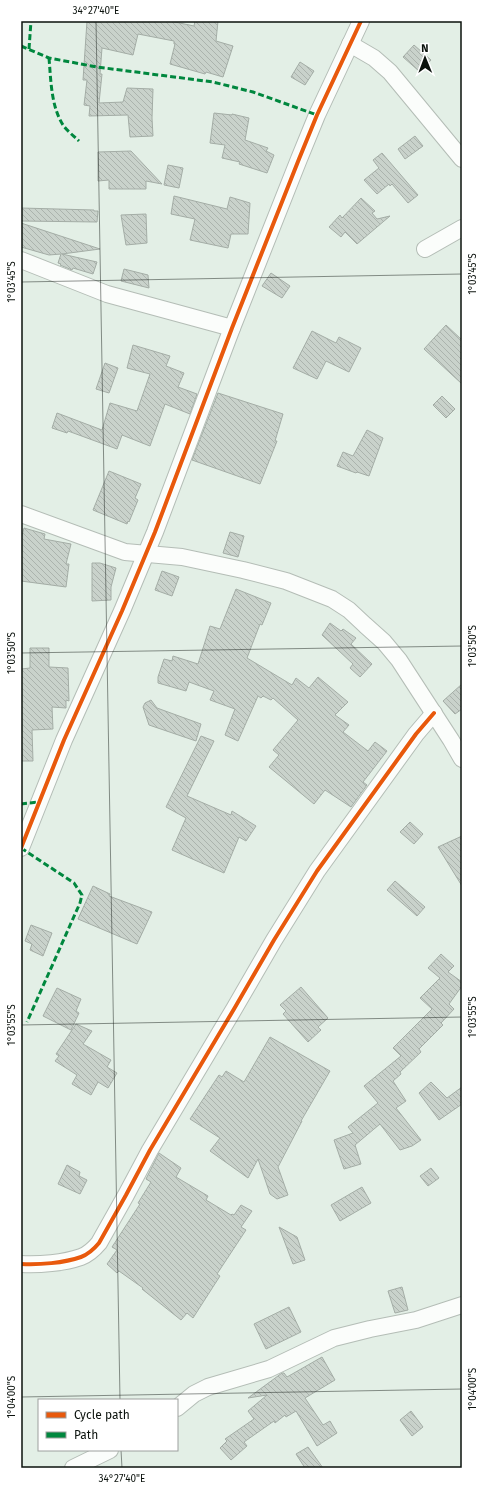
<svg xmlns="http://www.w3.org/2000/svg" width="483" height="1489" font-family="'Fira Sans',sans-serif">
<defs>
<pattern id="building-back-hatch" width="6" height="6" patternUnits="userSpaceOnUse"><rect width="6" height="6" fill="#c9d2cb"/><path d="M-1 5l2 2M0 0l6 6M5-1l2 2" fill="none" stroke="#abb3ad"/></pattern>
</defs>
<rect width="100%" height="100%" fill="#e3efe6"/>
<g fill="url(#building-back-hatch)" stroke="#a4ada6">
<path d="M 87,21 L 170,21 L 194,26 L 195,21 L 218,21 L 216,41 L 233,46 L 223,77 L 206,72 L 205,74 L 170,64 L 175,44 L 174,44 L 174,41 L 138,34 L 133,55 L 102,48 L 100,74 L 102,74 L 99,103 L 123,102 L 127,88 L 153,89 L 152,118 L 153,136 L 130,137 L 128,115 L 89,116 L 90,106 L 84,105 L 87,80 L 83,80 Z"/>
<path d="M 414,45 L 431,60 L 420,72 L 403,57 Z"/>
<path d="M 300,62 L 314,71 L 305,85 L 291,77 Z"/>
<path d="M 214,113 L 232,115 L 232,114 L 249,118 L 245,140 L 268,148 L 266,151 L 274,155 L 267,173 L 239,164 L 240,162 L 222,158 L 225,145 L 210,143 Z"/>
<path d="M 415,136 L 423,146 L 405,159 L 398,149 Z"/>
<path d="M 131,151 L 162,184 L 146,181 L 146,189 L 109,189 L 109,180 L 98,181 L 98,152 Z"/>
<path d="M 382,153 L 418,195 L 408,203 L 392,184 L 390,186 L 389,184 L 377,194 L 364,180 L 379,168 L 373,160 Z"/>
<path d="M 168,165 L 183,168 L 179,188 L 164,185 Z"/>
<path d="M 174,196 L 227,209 L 230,197 L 250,203 L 248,234 L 231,234 L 228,248 L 190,240 L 195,219 L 171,214 Z"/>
<path d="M 361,198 L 375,211 L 372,213 L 377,219 L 390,216 L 357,244 L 345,232 L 341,237 L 329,227 L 340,215 L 342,218 Z"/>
<path d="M 21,208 L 94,210 L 94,211 L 98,211 L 97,222 L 21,221 Z"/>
<path d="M 146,214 L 147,243 L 126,245 L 121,215 Z"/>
<path d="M 21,223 L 100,249 L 62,254 L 97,262 L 93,274 L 73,268 L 72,270 L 60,265 L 61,264 L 58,263 L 61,254 L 49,255 L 21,247 Z"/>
<path d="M 124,269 L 148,275 L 149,288 L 121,281 Z"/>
<path d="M 271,273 L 290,286 L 282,298 L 262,286 Z"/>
<path d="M 446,325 L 462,340 L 462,384 L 424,349 Z"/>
<path d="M 312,331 L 336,343 L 339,337 L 361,348 L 349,372 L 326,361 L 317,379 L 293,368 Z"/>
<path d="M 133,345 L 170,356 L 166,366 L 184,373 L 178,387 L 197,394 L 190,414 L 165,404 L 150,446 L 122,435 L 117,449 L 68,431 L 67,433 L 52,428 L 57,413 L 102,430 L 110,403 L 137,411 L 150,374 L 127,368 Z"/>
<path d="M 105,363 L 118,368 L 109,393 L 96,389 Z"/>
<path d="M 218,393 L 283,414 L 275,441 L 277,441 L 260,484 L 192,460 Z"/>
<path d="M 442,396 L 455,409 L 446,418 L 433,405 Z"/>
<path d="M 367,430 L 383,438 L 369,476 L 357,472 L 356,473 L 337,466 L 343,452 L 353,456 Z"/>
<path d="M 109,471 L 141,484 L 135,498 L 138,500 L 129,522 L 128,521 L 127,524 L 93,510 Z"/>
<path d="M 24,528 L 45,534 L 44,539 L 71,544 L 66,564 L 69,564 L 66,587 L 21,581 L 21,539 Z"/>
<path d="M 230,532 L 244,536 L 238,557 L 223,553 Z"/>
<path d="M 92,563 L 100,563 L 116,568 L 111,587 L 111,600 L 92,601 Z"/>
<path d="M 162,571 L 179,577 L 172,596 L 155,590 Z"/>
<path d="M 236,589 L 271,603 L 262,625 L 260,624 L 247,658 L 292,685 L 296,678 L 309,688 L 318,677 L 348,702 L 335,715 L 349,725 L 343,732 L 368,751 L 375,742 L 387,751 L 363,782 L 367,785 L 351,807 L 325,790 L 314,804 L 269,767 L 279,755 L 273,750 L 298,720 L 273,698 L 271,700 L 263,696 L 261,698 L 258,696 L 238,741 L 225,735 L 235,709 L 210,700 L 214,691 L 189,682 L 186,691 L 158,683 L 158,677 L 164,659 L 172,661 L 173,656 L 198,664 L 210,626 L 220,629 Z"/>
<path d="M 330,623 L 341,631 L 343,629 L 356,638 L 351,644 L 372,664 L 360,677 L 350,668 L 353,664 L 322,635 Z"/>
<path d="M 30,648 L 49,648 L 49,667 L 68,668 L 69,701 L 66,700 L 66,708 L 52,707 L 53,729 L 32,730 L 33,761 L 21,761 L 21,669 L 30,668 Z"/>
<path d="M 462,684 L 462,709 L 455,714 L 443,701 Z"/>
<path d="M 151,700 L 157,708 L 201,724 L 196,741 L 149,725 L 143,707 L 145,703 Z"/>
<path d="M 201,736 L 214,741 L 187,796 L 231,815 L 232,811 L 256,826 L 246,841 L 239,837 L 224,873 L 172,850 L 186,818 L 166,807 Z"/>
<path d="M 410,822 L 423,834 L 414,844 L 400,832 Z"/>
<path d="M 462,836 L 462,886 L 438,847 Z"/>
<path d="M 395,881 L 425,907 L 417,916 L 387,890 Z"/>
<path d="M 93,886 L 110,894 L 109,896 L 152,912 L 137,944 L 78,919 Z"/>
<path d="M 31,925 L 52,933 L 43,956 L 30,950 L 32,944 L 25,941 Z"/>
<path d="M 441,954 L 454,966 L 448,972 L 462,982 L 462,986 L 449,1004 L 454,1009 L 441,1023 L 443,1025 L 419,1049 L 421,1052 L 400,1072 L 401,1074 L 393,1081 L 406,1101 L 396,1108 L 421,1140 L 412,1146 L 400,1150 L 380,1124 L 355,1145 L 361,1164 L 344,1169 L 334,1140 L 353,1133 L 348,1127 L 378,1103 L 364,1086 L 401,1056 L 393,1048 L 432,1009 L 420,998 L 440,978 L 428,968 Z"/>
<path d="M 301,987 L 328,1018 L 318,1027 L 321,1030 L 308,1042 L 283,1014 L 286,1011 L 280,1005 Z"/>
<path d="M 57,988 L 81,999 L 76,1011 L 79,1013 L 71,1030 L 43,1016 Z"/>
<path d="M 76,1024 L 92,1031 L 83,1044 L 111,1060 L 107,1067 L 117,1073 L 108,1088 L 98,1082 L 91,1095 L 72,1084 L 77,1075 L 55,1061 L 59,1056 L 56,1054 Z"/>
<path d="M 270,1037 L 330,1071 L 301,1121 L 302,1121 L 278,1167 L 288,1195 L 277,1199 L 270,1194 L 258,1159 L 248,1178 L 210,1151 L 220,1138 L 190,1119 L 219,1075 L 222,1077 L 226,1071 L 244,1082 Z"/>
<path d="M 431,1082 L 447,1098 L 462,1087 L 462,1104 L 439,1120 L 419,1093 Z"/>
<path d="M 159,1153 L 181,1168 L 176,1177 L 208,1196 L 206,1200 L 231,1215 L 232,1214 L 234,1215 L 241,1205 L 252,1211 L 241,1227 L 246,1230 L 217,1274 L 220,1276 L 193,1318 L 187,1313 L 181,1320 L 142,1289 L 143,1288 L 119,1271 L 117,1273 L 107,1264 L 117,1250 L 112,1247 L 140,1204 L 138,1203 L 151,1182 L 146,1179 Z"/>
<path d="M 67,1165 L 80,1172 L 79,1176 L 87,1180 L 80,1194 L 58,1184 Z"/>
<path d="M 431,1168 L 439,1178 L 428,1186 L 420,1176 Z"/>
<path d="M 362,1187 L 371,1203 L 340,1221 L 331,1205 Z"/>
<path d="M 279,1227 L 297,1237 L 305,1260 L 293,1264 Z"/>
<path d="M 402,1287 L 408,1310 L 395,1313 L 388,1291 Z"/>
<path d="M 289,1307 L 301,1332 L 266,1349 L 254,1324 Z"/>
<path d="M 322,1357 L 335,1380 L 305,1398 L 323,1425 L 330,1421 L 337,1433 L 317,1446 L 296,1411 L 286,1417 L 285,1415 L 275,1423 L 274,1421 L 244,1442 L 247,1446 L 231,1460 L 220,1448 L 227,1441 L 225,1439 L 254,1419 L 248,1411 L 267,1395 L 248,1398 L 282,1373 L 284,1373 L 287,1377 Z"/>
<path d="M 411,1411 L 423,1427 L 412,1436 L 400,1420 Z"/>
<path d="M 308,1447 L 323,1468 L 305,1468 L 296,1454 Z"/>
</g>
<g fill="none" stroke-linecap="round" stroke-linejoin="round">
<g stroke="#b4bdb6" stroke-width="18">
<g id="minor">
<path d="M 350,44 L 374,58 L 390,72 L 462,159"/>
<path d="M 425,249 L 462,228"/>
<path d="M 21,260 L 107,294 L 232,328"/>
<path d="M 21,514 L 125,552 L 182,557 L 243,570 L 286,581 L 332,599 L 349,610 L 365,625 L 384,642 L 399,660 L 451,740 L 462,759"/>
<path d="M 21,848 L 64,740 L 122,611 L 155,532 L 232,328 L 299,159 L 317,115 L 361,21"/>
<path d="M 21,1264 C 39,1265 64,1263 81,1257 C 89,1254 94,1249 99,1243 L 126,1195 L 150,1150 L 234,1009 L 274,940 L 317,871 L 416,734 L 434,713"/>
<path d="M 177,1408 L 194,1394 L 208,1387 L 269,1369 L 334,1338 L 370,1329 L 416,1320 L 462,1305"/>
<path d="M 73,1468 L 110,1450"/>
</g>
</g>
<use href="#minor" stroke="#fbfdfb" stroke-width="16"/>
<g stroke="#00873e" stroke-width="3" stroke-dasharray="6 3" stroke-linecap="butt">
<path d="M 21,46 L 49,58 L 97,67 L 213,82 L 253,92 L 317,115"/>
<path d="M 29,49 L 31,21"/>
<path d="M 49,58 C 51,81 51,106 63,125 C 67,131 74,136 79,141"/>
<path d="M 21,804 L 39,802"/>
<path d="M 21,848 L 74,883 L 82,895 L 80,903 L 27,1022"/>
</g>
<g stroke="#fff" stroke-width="6">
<g id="cycleway">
<path d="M 21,848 L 64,740 L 122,611 L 155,532 L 232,328 L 299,159 L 317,115 L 361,21"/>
<path d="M 21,1264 C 39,1265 64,1263 81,1257 C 89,1254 94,1249 99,1243 L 126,1195 L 150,1150 L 234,1009 L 274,940 L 317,871 L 416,734 L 434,713"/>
</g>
</g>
<use href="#cycleway" stroke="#e8590c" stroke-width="4"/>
</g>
<path fill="none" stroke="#0b120d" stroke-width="1" stroke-opacity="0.45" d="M 96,21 L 120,1400M 21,282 L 462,274M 21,653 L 462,646M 21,1025 L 462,1017M 21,1397 L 462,1389M 121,1450 L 122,1468"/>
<rect width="483" height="1489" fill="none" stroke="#ffffff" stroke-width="44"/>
<rect x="38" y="1399" width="140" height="52" fill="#ffffff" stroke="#9da09e"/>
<rect x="46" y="1412" width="20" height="6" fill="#e8590c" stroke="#9da09e"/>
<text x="74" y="1419" font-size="12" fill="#0b120d">Cycle path</text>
<rect x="46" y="1432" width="20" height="6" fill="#00873e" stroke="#9da09e"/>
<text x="74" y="1439" font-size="12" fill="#0b120d">Path</text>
<g transform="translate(425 58) rotate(359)" stroke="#ffffff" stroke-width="3" paint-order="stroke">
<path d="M0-3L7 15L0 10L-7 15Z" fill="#0b120d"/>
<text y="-6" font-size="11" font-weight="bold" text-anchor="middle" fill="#0b120d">N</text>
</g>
<rect x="22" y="22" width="439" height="1445" fill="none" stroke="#0b120d" stroke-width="1.5"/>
<g font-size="10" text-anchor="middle" fill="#0b120d">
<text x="96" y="14">34°27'40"E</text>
<text transform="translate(472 274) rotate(-90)" y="4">1°03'45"S</text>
<text transform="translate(11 282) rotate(-90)" y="4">1°03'45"S</text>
<text transform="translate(472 646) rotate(-90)" y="4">1°03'50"S</text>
<text transform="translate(11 653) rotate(-90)" y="4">1°03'50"S</text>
<text transform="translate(472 1017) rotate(-90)" y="4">1°03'55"S</text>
<text transform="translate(11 1025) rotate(-90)" y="4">1°03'55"S</text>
<text transform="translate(472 1389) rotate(-90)" y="4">1°04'00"S</text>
<text transform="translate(11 1397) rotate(-90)" y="4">1°04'00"S</text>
<text x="122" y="1482">34°27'40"E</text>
</g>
</svg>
